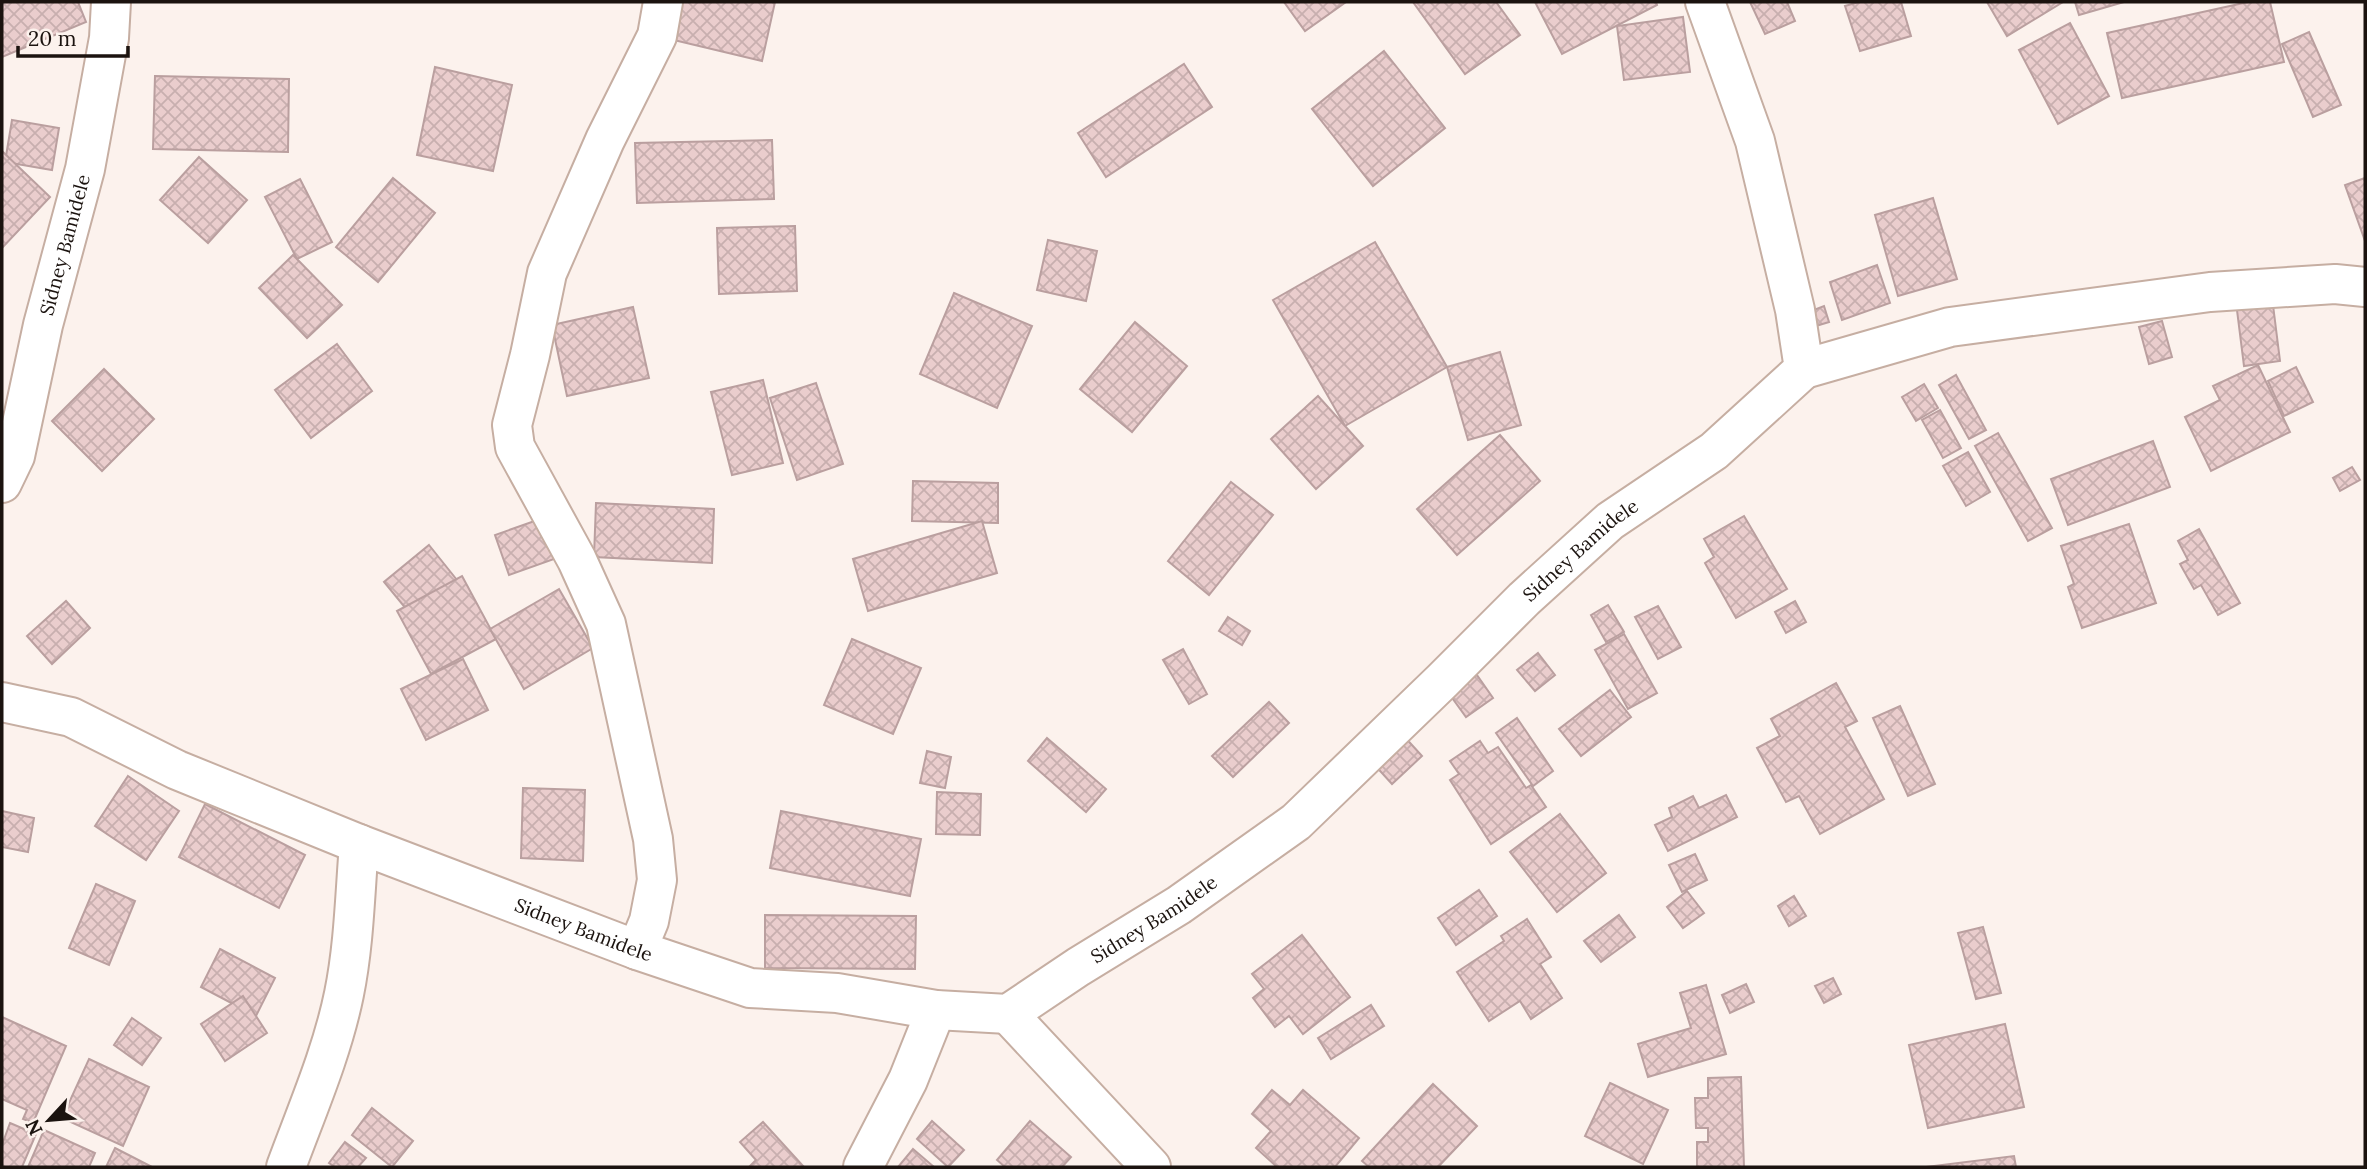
<svg xmlns="http://www.w3.org/2000/svg" width="2367" height="1169" font-family="Lora,serif">
<defs>
<pattern id="building-cross-hatch" width="8" height="8" patternUnits="userSpaceOnUse" patternTransform="scale(1.75)"><rect width="8" height="8" fill="#eacdcd"/><path d="M0 0l8 8M0 8l8-8" fill="none" stroke="#c8afaf"/></pattern>
</defs>
<rect width="100%" height="100%" fill="#fcf2ed"/>
<g fill="url(#building-cross-hatch)" stroke="#ba9f9f" stroke-width="2">
<path d="M 2,2 L 78,2 L 86,22 L 2,57 Z"/>
<path d="M 664,2 L 775,2 L 762,61 L 657,36 Z"/>
<path d="M 1284,2 L 1346,2 L 1305,31 Z"/>
<path d="M 1413,2 L 1496,2 L 1520,35 L 1465,74 Z"/>
<path d="M 1535,2 L 1656,2 L 1657,5 L 1562,54 Z"/>
<path d="M 1750,2 L 1787,2 L 1795,21 L 1765,34 Z"/>
<path d="M 1859,2 L 1901,2 L 1911,36 L 1860,51 L 1845,6 Z"/>
<path d="M 1987,2 L 2063,2 L 2007,36 Z"/>
<path d="M 2075,2 L 2124,2 L 2079,15 Z"/>
<path d="M 2248,2 L 2270,2 L 2284,62 L 2122,98 L 2107,33 Z"/>
<path d="M 1683,17 L 1690,72 L 1624,80 L 1617,26 Z"/>
<path d="M 2070,23 L 2109,96 L 2058,124 L 2019,50 Z"/>
<path d="M 2309,32 L 2341,105 L 2313,117 L 2282,44 Z"/>
<path d="M 1384,51 L 1445,128 L 1373,186 L 1312,109 Z"/>
<path d="M 1184,64 L 1212,107 L 1106,177 L 1078,133 Z"/>
<path d="M 435,67 L 512,85 L 493,171 L 417,155 Z"/>
<path d="M 155,76 L 289,79 L 288,152 L 153,149 Z"/>
<path d="M 12,120 L 59,128 L 52,170 L 5,162 Z"/>
<path d="M 772,140 L 774,199 L 637,203 L 635,143 Z"/>
<path d="M 2,151 L 50,197 L 2,248 Z"/>
<path d="M 199,157 L 247,200 L 208,243 L 160,200 Z"/>
<path d="M 393,178 L 435,213 L 378,282 L 336,247 Z"/>
<path d="M 2365,178 L 2365,241 L 2345,185 Z"/>
<path d="M 300,179 L 332,242 L 297,259 L 265,197 Z"/>
<path d="M 1933,198 L 1957,279 L 1898,296 L 1875,215 Z"/>
<path d="M 795,226 L 797,291 L 719,294 L 717,228 Z"/>
<path d="M 1048,240 L 1097,251 L 1086,301 L 1037,290 Z"/>
<path d="M 1375,242 L 1447,367 L 1345,426 L 1273,300 Z"/>
<path d="M 293,255 L 342,305 L 307,338 L 259,288 Z"/>
<path d="M 1877,265 L 1890,303 L 1842,320 L 1830,282 Z"/>
<path d="M 954,293 L 1032,326 L 997,408 L 920,374 Z"/>
<path d="M 2273,305 L 2280,361 L 2244,366 L 2237,310 Z"/>
<path d="M 1824,306 L 1829,322 L 1816,326 L 1811,311 Z"/>
<path d="M 633,307 L 649,378 L 567,396 L 552,325 Z"/>
<path d="M 2162,321 L 2172,357 L 2149,364 L 2139,327 Z"/>
<path d="M 1135,322 L 1187,366 L 1132,432 L 1080,389 Z"/>
<path d="M 337,344 L 372,391 L 311,438 L 275,390 Z"/>
<path d="M 1500,352 L 1521,425 L 1468,440 L 1447,367 Z"/>
<path d="M 2258,365 L 2290,432 L 2211,471 L 2185,417 L 2220,400 L 2213,386 Z"/>
<path d="M 2296,367 L 2313,402 L 2284,416 L 2268,381 Z"/>
<path d="M 104,369 L 154,419 L 102,471 L 52,421 Z"/>
<path d="M 1956,375 L 1986,430 L 1969,439 L 1939,385 Z"/>
<path d="M 763,380 L 783,463 L 732,475 L 711,392 Z"/>
<path d="M 816,383 L 843,464 L 797,480 L 770,398 Z"/>
<path d="M 1924,384 L 1938,408 L 1916,421 L 1902,397 Z"/>
<path d="M 1318,396 L 1363,446 L 1316,489 L 1271,439 Z"/>
<path d="M 1940,410 L 1961,448 L 1943,458 L 1922,420 Z"/>
<path d="M 1998,433 L 2052,528 L 2028,541 L 1975,446 Z"/>
<path d="M 1500,435 L 1540,481 L 1457,555 L 1417,509 Z"/>
<path d="M 2153,441 L 2170,487 L 2068,525 L 2051,479 Z"/>
<path d="M 1968,452 L 1990,492 L 1966,506 L 1943,466 Z"/>
<path d="M 2352,467 L 2360,480 L 2340,491 L 2333,478 Z"/>
<path d="M 913,481 L 998,483 L 998,523 L 912,521 Z"/>
<path d="M 1231,482 L 1273,515 L 1209,595 L 1168,561 Z"/>
<path d="M 596,503 L 714,509 L 712,563 L 594,557 Z"/>
<path d="M 1744,516 L 1787,589 L 1736,618 L 1705,563 L 1714,557 L 1704,539 Z"/>
<path d="M 543,518 L 557,558 L 509,575 L 495,535 Z"/>
<path d="M 982,521 L 997,573 L 868,611 L 853,559 Z"/>
<path d="M 2129,524 L 2156,603 L 2082,628 L 2068,587 L 2074,584 L 2061,546 Z"/>
<path d="M 2199,529 L 2240,603 L 2218,615 L 2201,585 L 2194,589 L 2180,564 L 2188,560 L 2178,541 Z"/>
<path d="M 429,545 L 457,580 L 412,616 L 384,582 Z"/>
<path d="M 462,576 L 496,639 L 431,674 L 397,611 Z"/>
<path d="M 559,589 L 593,648 L 524,689 L 490,629 Z"/>
<path d="M 66,601 L 90,628 L 52,664 L 27,636 Z"/>
<path d="M 1795,601 L 1806,622 L 1786,633 L 1775,612 Z"/>
<path d="M 1608,605 L 1624,632 L 1606,642 L 1591,615 Z"/>
<path d="M 1658,606 L 1681,647 L 1658,659 L 1635,617 Z"/>
<path d="M 1228,617 L 1250,631 L 1242,645 L 1219,631 Z"/>
<path d="M 1624,634 L 1657,693 L 1628,709 L 1595,650 Z"/>
<path d="M 852,639 L 921,668 L 893,734 L 824,705 Z"/>
<path d="M 1183,649 L 1207,694 L 1189,704 L 1163,660 Z"/>
<path d="M 1538,653 L 1555,675 L 1535,691 L 1517,670 Z"/>
<path d="M 463,659 L 488,710 L 426,740 L 401,689 Z"/>
<path d="M 1477,675 L 1493,698 L 1466,717 L 1450,695 Z"/>
<path d="M 1836,683 L 1857,721 L 1845,727 L 1884,799 L 1820,834 L 1799,796 L 1786,802 L 1757,748 L 1780,736 L 1771,719 Z"/>
<path d="M 1610,690 L 1631,717 L 1581,756 L 1559,729 Z"/>
<path d="M 1269,702 L 1289,723 L 1233,777 L 1212,756 Z"/>
<path d="M 1900,706 L 1935,784 L 1908,796 L 1873,718 Z"/>
<path d="M 1517,718 L 1553,771 L 1533,786 L 1496,733 Z"/>
<path d="M 1401,733 L 1422,756 L 1392,784 L 1371,761 Z"/>
<path d="M 1047,738 L 1106,789 L 1086,812 L 1028,761 Z"/>
<path d="M 1480,741 L 1488,753 L 1498,747 L 1526,788 L 1531,785 L 1546,807 L 1491,844 L 1450,780 L 1459,774 L 1450,761 Z"/>
<path d="M 927,751 L 951,757 L 945,788 L 920,783 Z"/>
<path d="M 128,776 L 179,811 L 146,860 L 95,826 Z"/>
<path d="M 523,788 L 585,790 L 583,861 L 521,858 Z"/>
<path d="M 937,792 L 981,794 L 980,835 L 936,834 Z"/>
<path d="M 1726,795 L 1737,817 L 1668,851 L 1655,825 L 1672,817 L 1669,808 L 1693,796 L 1699,808 Z"/>
<path d="M 205,804 L 305,855 L 279,908 L 179,857 Z"/>
<path d="M 2,811 L 34,818 L 28,852 L 2,847 Z"/>
<path d="M 781,811 L 921,839 L 910,896 L 770,868 Z"/>
<path d="M 1560,814 L 1606,873 L 1557,912 L 1510,852 Z"/>
<path d="M 1695,854 L 1707,880 L 1682,892 L 1669,865 Z"/>
<path d="M 96,884 L 135,901 L 109,965 L 69,948 Z"/>
<path d="M 1479,890 L 1497,916 L 1456,945 L 1438,918 Z"/>
<path d="M 1687,891 L 1704,913 L 1683,928 L 1667,907 Z"/>
<path d="M 1794,896 L 1806,916 L 1789,926 L 1778,906 Z"/>
<path d="M 765,915 L 916,916 L 915,969 L 765,968 Z"/>
<path d="M 1619,915 L 1635,937 L 1601,962 L 1584,941 Z"/>
<path d="M 1527,919 L 1551,957 L 1540,964 L 1562,998 L 1531,1019 L 1520,1001 L 1489,1021 L 1457,972 L 1504,941 L 1501,936 Z"/>
<path d="M 1983,927 L 2001,993 L 1976,999 L 1958,933 Z"/>
<path d="M 1302,935 L 1350,997 L 1303,1034 L 1289,1016 L 1275,1027 L 1253,998 L 1264,989 L 1252,974 Z"/>
<path d="M 220,949 L 275,978 L 256,1016 L 201,987 Z"/>
<path d="M 1833,978 L 1841,994 L 1824,1003 L 1815,986 Z"/>
<path d="M 1746,984 L 1754,1002 L 1730,1013 L 1722,995 Z"/>
<path d="M 1706,985 L 1726,1054 L 1648,1077 L 1638,1044 L 1691,1028 L 1680,993 Z"/>
<path d="M 243,996 L 267,1033 L 225,1061 L 201,1024 Z"/>
<path d="M 1371,1005 L 1384,1026 L 1331,1059 L 1318,1038 Z"/>
<path d="M 2,1017 L 66,1046 L 33,1123 L 23,1119 L 27,1110 L 2,1099 Z"/>
<path d="M 132,1018 L 161,1038 L 142,1065 L 114,1045 Z"/>
<path d="M 2005,1024 L 2024,1107 L 1928,1128 L 1909,1045 Z"/>
<path d="M 89,1059 L 149,1087 L 123,1146 L 62,1118 Z"/>
<path d="M 1741,1077 L 1744,1167 L 1697,1167 L 1697,1142 L 1708,1142 L 1708,1128 L 1696,1128 L 1695,1098 L 1708,1098 L 1708,1078 Z"/>
<path d="M 1610,1083 L 1668,1110 L 1643,1164 L 1585,1136 Z"/>
<path d="M 1433,1084 L 1477,1126 L 1438,1167 L 1369,1167 L 1362,1161 Z"/>
<path d="M 1272,1090 L 1290,1105 L 1303,1090 L 1359,1138 L 1335,1167 L 1277,1167 L 1256,1148 L 1271,1131 L 1252,1114 Z"/>
<path d="M 372,1108 L 413,1141 L 392,1167 L 352,1135 Z"/>
<path d="M 932,1121 L 964,1150 L 948,1167 L 917,1139 Z"/>
<path d="M 1030,1121 L 1071,1157 L 1062,1167 L 1005,1167 L 997,1160 Z"/>
<path d="M 763,1122 L 804,1167 L 749,1167 L 756,1160 L 740,1142 Z"/>
<path d="M 10,1123 L 36,1134 L 22,1167 L 2,1167 L 2,1145 Z"/>
<path d="M 44,1130 L 95,1153 L 89,1167 L 28,1167 Z"/>
<path d="M 345,1142 L 366,1158 L 358,1167 L 335,1167 L 329,1163 Z"/>
<path d="M 115,1148 L 152,1167 L 106,1167 Z"/>
<path d="M 913,1149 L 934,1167 L 898,1167 Z"/>
<path d="M 2014,1156 L 2016,1167 L 1926,1167 Z"/>
</g>
<g fill="none" stroke-linecap="round" stroke-linejoin="round">
<g stroke="#c6aea2" stroke-width="42">
<g id="minor">
<path d="M 1804,369 L 1950,327 L 2210,292 L 2335,284 L 2365,287"/>
<path id="s1" d="M 2,483 L 15,456 L 43,325 L 85,169 L 109,38 L 111,2"/>
<path id="s2" d="M 2,702 L 71,717 L 177,770 L 359,844 L 637,950 L 750,988 L 837,993 L 936,1010 L 1008,1014 L 1078,967 L 1179,905 L 1296,822 L 1442,681 L 1524,599 L 1610,521 L 1714,451 L 1804,369 L 1795,310 L 1755,141 L 1705,2"/>
<path d="M 637,950 L 649,921 L 657,880 L 653,839 L 606,624 L 577,560 L 515,447 L 512,425 L 530,355 L 547,273 L 605,140 L 657,36 L 663,2"/>
<path d="M 1008,1014 L 1151,1167"/>
<path d="M 286,1167 C 307,1110 332,1053 344,994 C 354,945 355,894 359,844"/>
<path d="M 863,1167 L 908,1080 L 936,1010"/>
</g>
</g>
<use href="#minor" stroke="#fff" stroke-width="38"/>
</g>
<g text-anchor="middle" stroke-width="6" stroke-linejoin="round" paint-order="stroke">
<g font-size="19" fill="#1b130f" stroke="#fcf2ed">
<text dy="7" stroke="none"><textPath href="#s1" startOffset="247">Sidney Bamidele</textPath></text>
<text dy="7" stroke="none"><textPath href="#s2" startOffset="1802">Sidney Bamidele</textPath></text>
<text dy="7" stroke="none"><textPath href="#s2" startOffset="1236">Sidney Bamidele</textPath></text>
<text dy="7" stroke="none"><textPath href="#s2" startOffset="626">Sidney Bamidele</textPath></text>
</g>
</g>
<rect width="2367" height="1169" fill="none" stroke="#1b130f" stroke-width="7"/>
<g transform="translate(49 1120) rotate(244)" stroke="#fcf2ed" stroke-width="5" paint-order="stroke">
<path d="M0-5L12 26L0 18L-12 26Z" fill="#1b130f"/>
<text y="-10" font-size="19" font-weight="bold" text-anchor="middle" fill="#1b130f">N</text>
</g>
<path d="M18 46v10h110v-10" fill="none" stroke="#1b130f" stroke-width="3.5"/>
<text x="28" y="46" font-size="21" fill="#1b130f" stroke="#fcf2ed" stroke-width="5" paint-order="stroke">20 m</text>
</svg>
